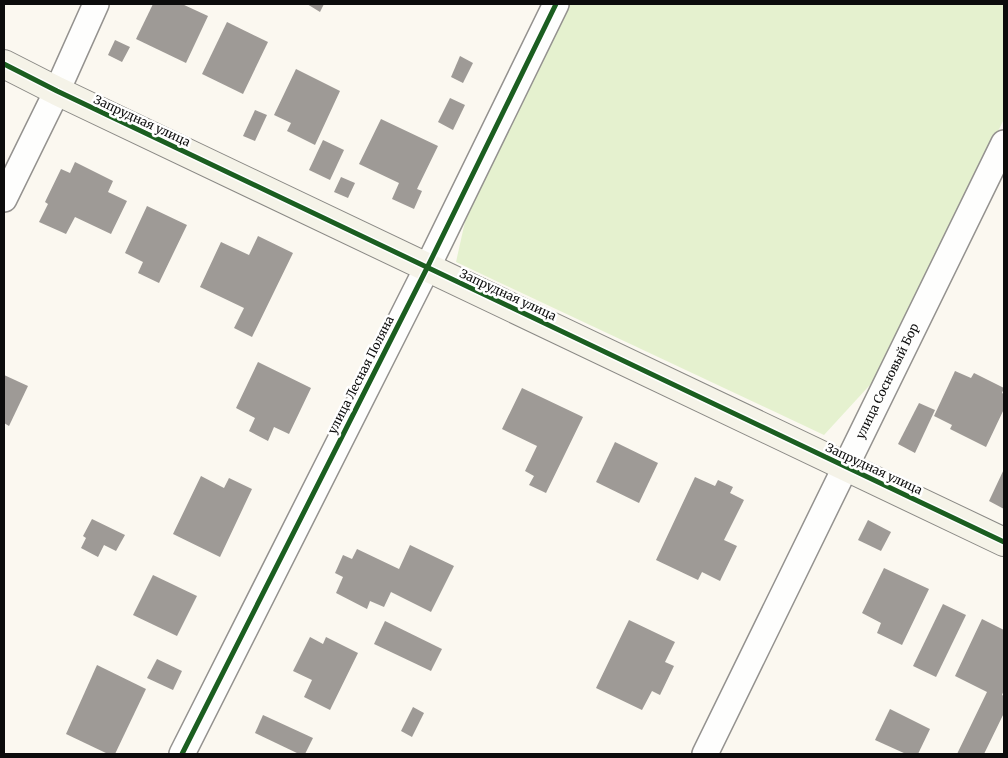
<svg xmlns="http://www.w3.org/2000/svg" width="1008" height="758" font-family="Merriweather,serif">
<rect width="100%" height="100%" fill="#fbf8f0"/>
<path fill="#e5f1cf" d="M 568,4 L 1004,4 L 1004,119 L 880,374 L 824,435 L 456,262 L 470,199 Z"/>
<g fill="#9e9a96">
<path d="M 153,4 L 182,4 L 208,16 L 186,63 L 136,39 Z"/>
<path d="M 307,4 L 324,4 L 320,12 Z"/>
<path d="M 227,22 L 268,42 L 243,94 L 202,74 Z"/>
<path d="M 115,40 L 130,47 L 122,62 L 108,55 Z"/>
<path d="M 460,56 L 473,63 L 463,83 L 451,77 Z"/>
<path d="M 296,69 L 340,91 L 315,145 L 287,131 L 291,123 L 274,115 Z"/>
<path d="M 450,98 L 465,105 L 453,130 L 438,122 Z"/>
<path d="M 255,110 L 267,115 L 255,141 L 243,136 Z"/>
<path d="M 381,119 L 438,146 L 417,189 L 422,191 L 414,209 L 392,199 L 399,183 L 359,164 Z"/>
<path d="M 323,140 L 344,150 L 330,180 L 309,170 Z"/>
<path d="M 75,162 L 113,181 L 108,192 L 127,201 L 111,234 L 75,217 L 66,234 L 39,222 L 48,204 L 45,202 L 61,169 L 70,173 Z"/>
<path d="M 341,177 L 355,183 L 348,198 L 334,192 Z"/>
<path d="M 147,206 L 187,225 L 159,283 L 138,273 L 143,262 L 125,253 Z"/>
<path d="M 258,236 L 293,253 L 252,337 L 234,328 L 244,308 L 200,287 L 221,242 L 249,255 Z"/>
<path d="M 258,362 L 311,388 L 289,434 L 274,427 L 268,441 L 249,431 L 255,418 L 236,408 Z"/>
<path d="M 955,371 L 971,378 L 974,373 L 1004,388 L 1002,393 L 1004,394 L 1004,409 L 986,447 L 950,429 L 952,425 L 934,416 Z"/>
<path d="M 4,375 L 28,386 L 9,426 L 4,423 Z"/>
<path d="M 522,388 L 583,417 L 546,493 L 529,485 L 534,476 L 525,471 L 537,446 L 502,429 Z"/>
<path d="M 919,403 L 935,410 L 915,453 L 898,444 Z"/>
<path d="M 615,442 L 658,463 L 639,503 L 596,482 Z"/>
<path d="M 1004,469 L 1004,509 L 989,501 Z"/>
<path d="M 201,476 L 224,488 L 229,478 L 252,489 L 220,557 L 173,534 Z"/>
<path d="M 695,477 L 715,486 L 718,480 L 733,487 L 730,493 L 744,500 L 724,540 L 737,546 L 720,581 L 702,572 L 698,580 L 656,560 Z"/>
<path d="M 92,519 L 125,535 L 116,551 L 104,545 L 98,557 L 81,548 L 86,538 L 83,536 Z"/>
<path d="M 868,520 L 891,532 L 881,551 L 858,540 Z"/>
<path d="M 410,545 L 454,566 L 431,612 L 391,592 L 384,607 L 370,601 L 367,609 L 336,593 L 343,577 L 335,573 L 343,555 L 352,559 L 357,549 L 399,569 Z"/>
<path d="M 884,568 L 929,589 L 902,645 L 877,633 L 881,623 L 862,613 Z"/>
<path d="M 153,575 L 197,596 L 177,636 L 133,615 Z"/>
<path d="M 943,604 L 966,615 L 936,677 L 913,666 Z"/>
<path d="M 982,619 L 1004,630 L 1004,690 L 1002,695 L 1004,696 L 1004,713 L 984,754 L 957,754 L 987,692 L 955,676 Z"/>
<path d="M 629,620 L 675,642 L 665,662 L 674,666 L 660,695 L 652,691 L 642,710 L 596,688 Z"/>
<path d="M 385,621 L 442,649 L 431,671 L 374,644 Z"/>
<path d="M 310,637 L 323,644 L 326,637 L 358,653 L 330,710 L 304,697 L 312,680 L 293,671 Z"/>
<path d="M 157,659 L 182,671 L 173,690 L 147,678 Z"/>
<path d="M 97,665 L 146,689 L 115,754 L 108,754 L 66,734 Z"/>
<path d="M 413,707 L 424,713 L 412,737 L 401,731 Z"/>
<path d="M 890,709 L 930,729 L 918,754 L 906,754 L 875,740 Z"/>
<path d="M 263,715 L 313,738 L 305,754 L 299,754 L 255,733 Z"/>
</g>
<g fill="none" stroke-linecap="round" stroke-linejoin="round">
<g stroke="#94928f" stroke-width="28">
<g id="street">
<path d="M 4,199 L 57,91 L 96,4"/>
<path d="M 182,754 L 427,268 L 556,4"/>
<path id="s1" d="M 705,754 L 1004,143"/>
</g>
</g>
<g stroke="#8a8985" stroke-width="30">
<path id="secondary" d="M 4,64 L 57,91 L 1004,542"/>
</g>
<use href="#street" stroke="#fefefd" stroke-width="25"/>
<use href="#secondary" stroke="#f5f3e8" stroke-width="28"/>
<g stroke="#fff" stroke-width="8">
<g id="cycleway">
<path d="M 4,64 L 57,91 L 1004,542"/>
<path d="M 182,754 L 427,268 L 556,4"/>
</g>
</g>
<use href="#cycleway" stroke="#1b5e20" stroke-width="5"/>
</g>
<g text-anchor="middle" stroke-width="5" stroke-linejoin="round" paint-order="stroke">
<g font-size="12" fill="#0c0c0c" stroke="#fff">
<text transform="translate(142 121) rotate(25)" y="4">Запрудная улица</text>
<text transform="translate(508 295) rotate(25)" y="4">Запрудная улица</text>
<text transform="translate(361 375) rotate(-63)" y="4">улица Лесная Поляна</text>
<text dy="4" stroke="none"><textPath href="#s1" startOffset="415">улица Сосновый Бор</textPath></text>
<text transform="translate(874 469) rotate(25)" y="4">Запрудная улица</text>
</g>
</g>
<rect width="1008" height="758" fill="none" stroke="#0c0c0c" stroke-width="10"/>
</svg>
